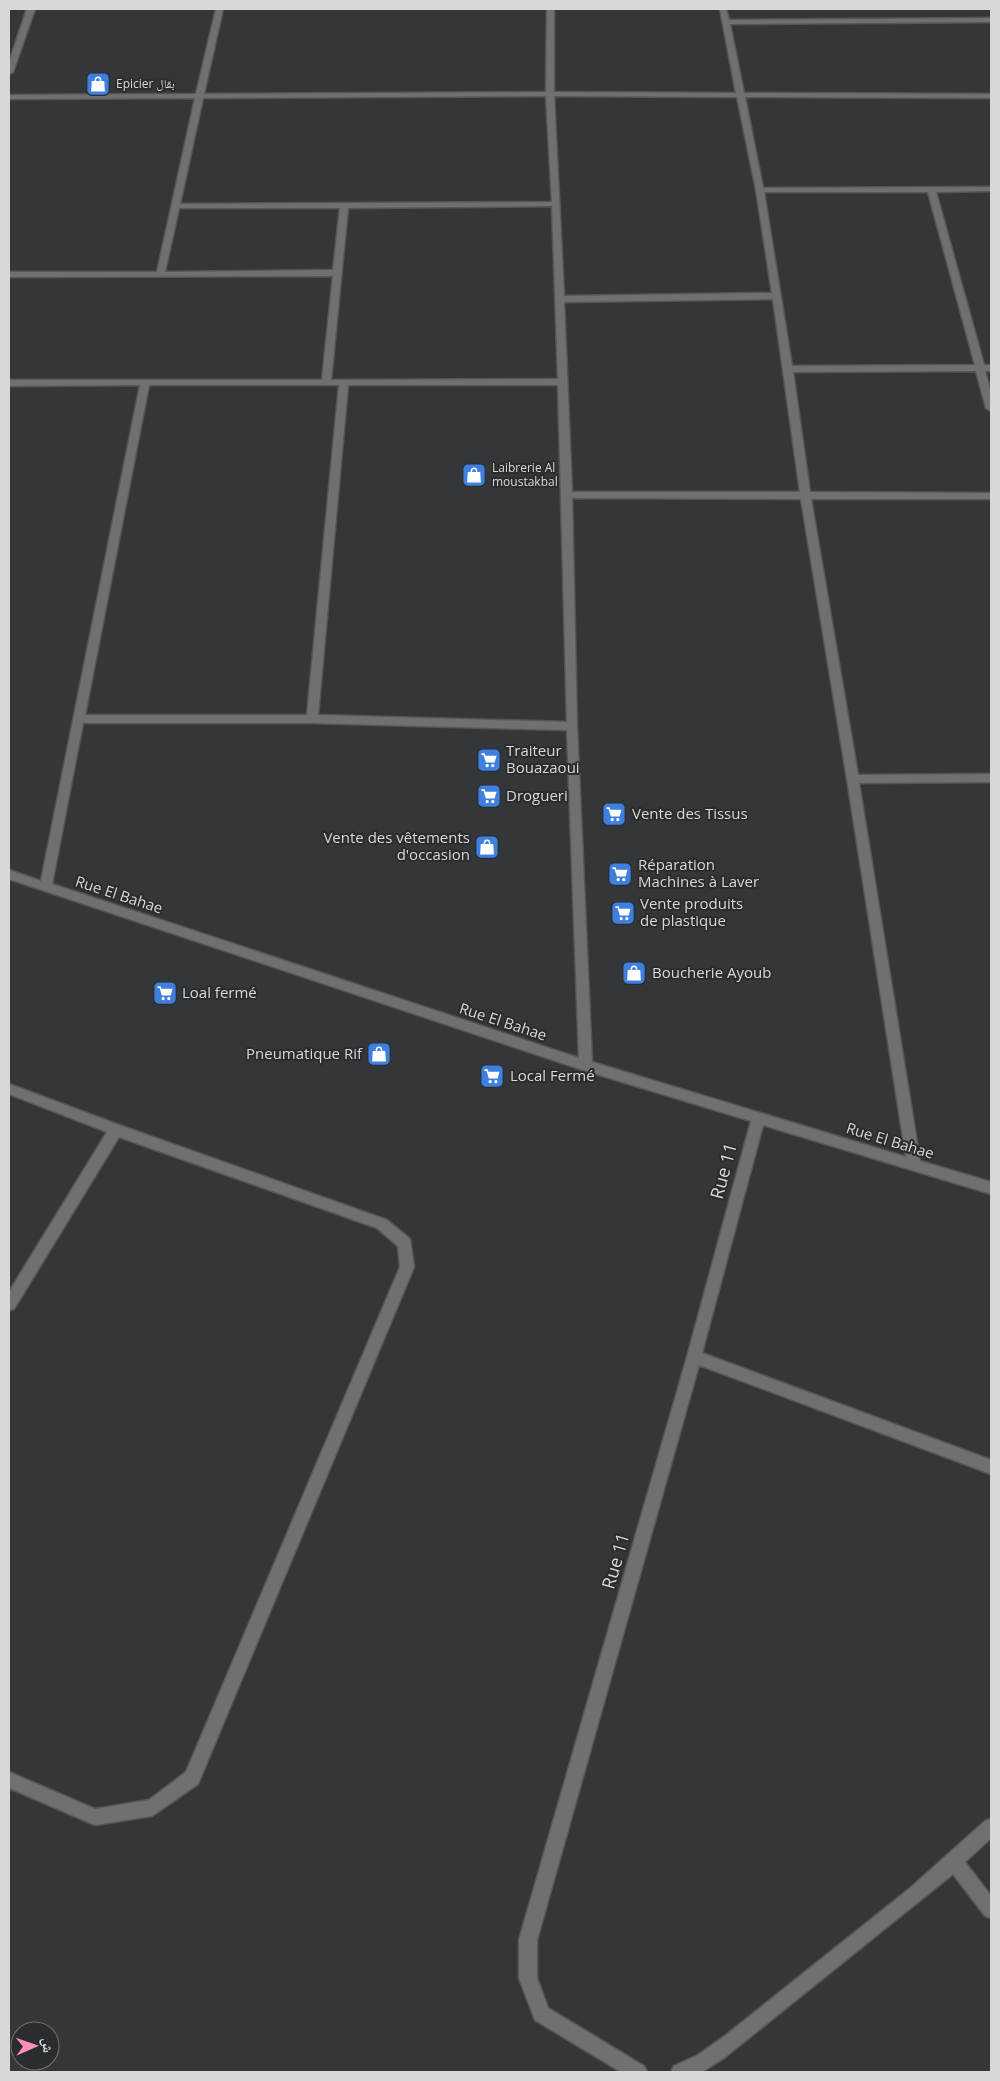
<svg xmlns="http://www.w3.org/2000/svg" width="1000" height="2081" font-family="'Open Sans','Noto Naskh Arabic',sans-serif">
<rect width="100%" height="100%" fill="#343739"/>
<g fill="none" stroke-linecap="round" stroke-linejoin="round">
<g stroke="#545658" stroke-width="3">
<g id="minor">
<path d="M 27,9 L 35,9 L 13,72 L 9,74 L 9,62 Z"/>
<path d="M 216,9 L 223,9 L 204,94 L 546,92 L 547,9 L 554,9 L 554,92 L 736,93 L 720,9 L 726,9 L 729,20 L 991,18 L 991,22 L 730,24 L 744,93 L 991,94 L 991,98 L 745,97 L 763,188 L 991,187 L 991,191 L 936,192 L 984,365 L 991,365 L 991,371 L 985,371 L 991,392 L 991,411 L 986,408 L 976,371 L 793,372 L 810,492 L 991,493 L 991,499 L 811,499 L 858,775 L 991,774 L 991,782 L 859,783 L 920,1161 L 991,1182 L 991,1194 L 763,1125 L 702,1353 L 991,1460 L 991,1474 L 699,1365 L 537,1940 L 537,1978 L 548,2008 L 644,2066 L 647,2072 L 621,2072 L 535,2020 L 519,1978 L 519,1940 L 687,1357 L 751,1121 L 586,1071 L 9,879 L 9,870 L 41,881 L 140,385 L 9,386 L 9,380 L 322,380 L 333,276 L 9,277 L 9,272 L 157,272 L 195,98 L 9,99 L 9,95 L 196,94 ZM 546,96 L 552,202 L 180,204 L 203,98 ZM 554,96 L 737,97 L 756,190 L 772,293 L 564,296 ZM 764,192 L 928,192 L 975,365 L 792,366 ZM 552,206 L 558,379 L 331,380 L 348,208 ZM 179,208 L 340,208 L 333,270 L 165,272 ZM 773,299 L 800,492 L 572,492 L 564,302 ZM 149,385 L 339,385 L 307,715 L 85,715 ZM 348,385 L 558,385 L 567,722 L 318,715 ZM 572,498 L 801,499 L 847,779 L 906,1157 L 592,1062 L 577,726 ZM 83,723 L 312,723 L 567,730 L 579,1058 L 52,884 Z"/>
<path d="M 9,1084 L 119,1125 L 387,1220 L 410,1239 L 414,1267 L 198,1784 L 152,1816 L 95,1825 L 9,1788 L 9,1772 L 95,1809 L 149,1800 L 186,1772 L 400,1267 L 398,1246 L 377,1228 L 119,1137 L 14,1309 L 9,1310 L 9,1292 L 107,1132 L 9,1094 Z"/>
<path d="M 991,1819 L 991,1838 L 965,1862 L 991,1896 L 991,1918 L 985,1916 L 953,1874 L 724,2058 L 702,2072 L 671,2072 L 674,2066 L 698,2055 L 726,2035 L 909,1889 L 985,1821 Z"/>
</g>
</g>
<use href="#minor" fill="#6e7073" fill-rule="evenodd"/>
</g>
<defs>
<g id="shop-square" transform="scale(1.25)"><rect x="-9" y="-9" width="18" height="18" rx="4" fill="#3f7fe0" stroke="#2a2d2f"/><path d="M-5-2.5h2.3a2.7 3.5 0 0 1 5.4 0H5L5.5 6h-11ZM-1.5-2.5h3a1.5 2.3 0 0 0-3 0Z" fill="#fff"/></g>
<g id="supermarket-square" transform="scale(1.25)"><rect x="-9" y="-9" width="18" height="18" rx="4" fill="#3f7fe0" stroke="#2a2d2f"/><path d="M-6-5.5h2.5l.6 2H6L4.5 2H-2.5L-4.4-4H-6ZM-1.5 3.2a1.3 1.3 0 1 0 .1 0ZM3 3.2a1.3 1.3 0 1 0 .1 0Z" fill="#fff"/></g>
</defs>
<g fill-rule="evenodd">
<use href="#shop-square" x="98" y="84"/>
<use href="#shop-square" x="474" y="475"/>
<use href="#supermarket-square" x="489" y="760"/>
<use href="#supermarket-square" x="489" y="796"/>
<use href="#supermarket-square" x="614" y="814"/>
<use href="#shop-square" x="487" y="847"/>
<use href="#supermarket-square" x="620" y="874"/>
<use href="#supermarket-square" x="623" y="913"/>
<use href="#shop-square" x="634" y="973"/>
<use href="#supermarket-square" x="165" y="993"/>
<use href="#shop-square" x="379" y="1054"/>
<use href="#supermarket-square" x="492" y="1076"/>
</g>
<g text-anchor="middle" stroke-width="4" stroke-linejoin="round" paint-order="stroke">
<g font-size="12" fill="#d6d8da" stroke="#2a2d2f" text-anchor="start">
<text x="116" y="88">Epicier بقال</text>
<text x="492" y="472">Laibrerie Al<tspan x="492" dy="14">moustakbal</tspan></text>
</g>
<g font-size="15" fill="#d6d8da" stroke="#2a2d2f" text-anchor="start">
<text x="506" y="756">Traiteur<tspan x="506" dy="17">Bouazaoui</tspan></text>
<text x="506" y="801">Drogueri</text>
<text x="632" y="819">Vente des Tissus</text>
<text x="470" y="843" text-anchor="end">Vente des vêtements<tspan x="470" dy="17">d'occasion</tspan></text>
<text x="638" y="870">Réparation<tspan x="638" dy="17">Machines à Laver</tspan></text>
<text x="640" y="909">Vente produits<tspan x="640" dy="17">de plastique</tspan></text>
<text x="652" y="978">Boucherie Ayoub</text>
<text x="182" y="998">Loal fermé</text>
<text x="362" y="1059" text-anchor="end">Pneumatique Rif</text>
<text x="510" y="1081">Local Fermé</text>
</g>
<g font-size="15" fill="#d6d8da" stroke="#2a2d2f">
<text transform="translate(119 895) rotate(18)" y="5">Rue El Bahae</text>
<text transform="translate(503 1022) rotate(18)" y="5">Rue El Bahae</text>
<text transform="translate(890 1141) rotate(17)" y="5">Rue El Bahae</text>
</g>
<g font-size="18" fill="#d6d8da" stroke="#2a2d2f">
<text transform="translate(724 1171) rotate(-75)" y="6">Rue 11</text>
<text transform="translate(616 1561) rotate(-74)" y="6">Rue 11</text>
</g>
</g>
<rect width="1000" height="2081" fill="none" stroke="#d6d8da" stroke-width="20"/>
<g transform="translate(35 2046) rotate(88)"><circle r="24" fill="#2a2d2f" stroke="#6f7173"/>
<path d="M0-4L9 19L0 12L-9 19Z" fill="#fe8ebc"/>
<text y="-8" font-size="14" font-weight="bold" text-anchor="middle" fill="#d6d8da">ش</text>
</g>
</svg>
